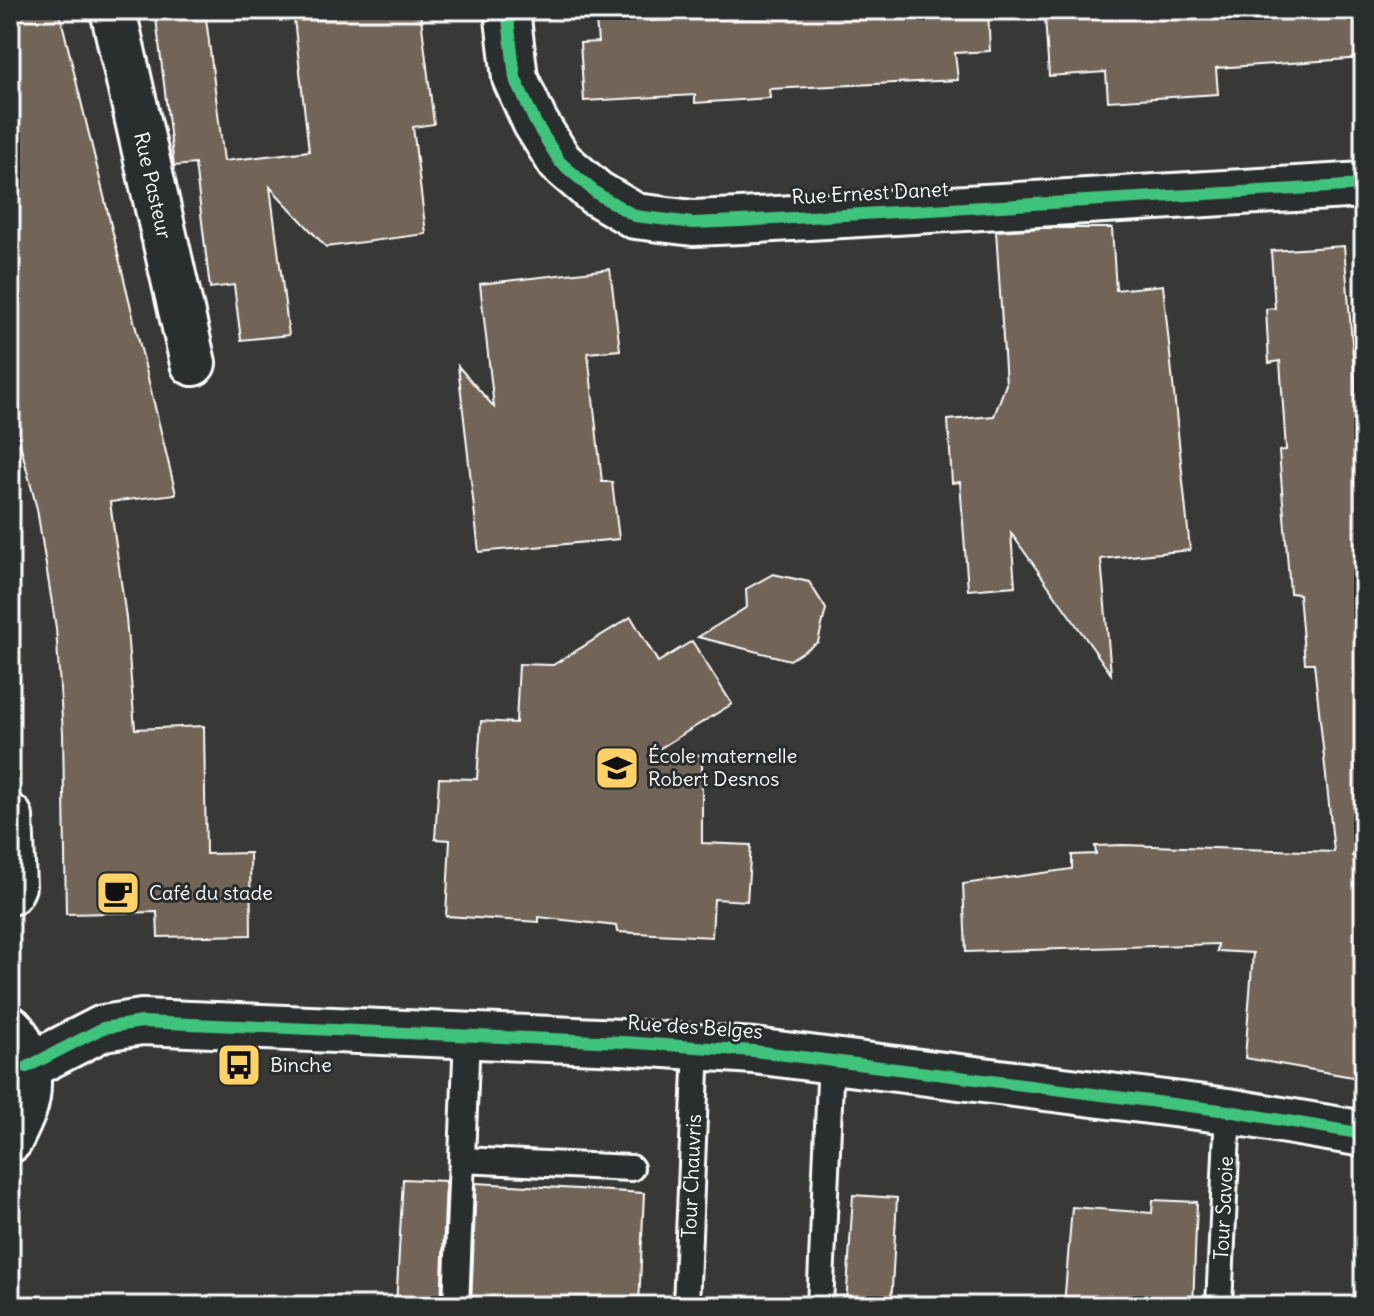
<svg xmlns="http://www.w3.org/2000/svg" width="1374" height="1316" font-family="Delius,sans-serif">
<rect width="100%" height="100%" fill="#383836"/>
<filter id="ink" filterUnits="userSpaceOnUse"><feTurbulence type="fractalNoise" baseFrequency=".0125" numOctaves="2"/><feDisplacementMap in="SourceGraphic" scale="16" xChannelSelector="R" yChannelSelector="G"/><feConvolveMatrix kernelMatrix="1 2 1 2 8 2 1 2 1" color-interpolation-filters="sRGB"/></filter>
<g filter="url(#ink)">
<g fill="#726558" stroke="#fff" stroke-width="2">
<path d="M 10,10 L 59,10 L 176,494 L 110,502 L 126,618 L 135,729 L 204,726 L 206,854 L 250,853 L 251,935 L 158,937 L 157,912 L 66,914 L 63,733 L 56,628 L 37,509 L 10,405 Z"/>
<path d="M 155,10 L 205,10 L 224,161 L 309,151 L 293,10 L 420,10 L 434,124 L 413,127 L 426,234 L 326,247 L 270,187 L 289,335 L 241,340 L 234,285 L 210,288 L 195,164 L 174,166 Z"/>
<path d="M 595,10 L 649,10 L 650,21 L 766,16 L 766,10 L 915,10 L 916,13 L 988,10 L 990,51 L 955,53 L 958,80 L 769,89 L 770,98 L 695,103 L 695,95 L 584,101 L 580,43 L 598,42 Z"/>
<path d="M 1069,10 L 1364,10 L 1364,58 L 1216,68 L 1218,94 L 1108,101 L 1106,72 L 1049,76 L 1045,17 L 1069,16 Z"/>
<path d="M 1044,228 L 1112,228 L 1116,290 L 1163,285 L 1190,550 L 1101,559 L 1111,674 L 1011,533 L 1015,586 L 968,590 L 960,482 L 952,483 L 948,420 L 994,416 L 1006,384 L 996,231 Z"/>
<path d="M 1344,246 L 1364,488 L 1364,855 L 1351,856 L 1364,856 L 1364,1079 L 1245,1058 L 1253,953 L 1217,951 L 1218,944 L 966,952 L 963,884 L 1072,869 L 1072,855 L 1096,854 L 1095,846 L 1123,845 L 1334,852 L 1314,663 L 1305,663 L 1299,594 L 1290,593 L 1279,451 L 1286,450 L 1280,361 L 1269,363 L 1266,309 L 1275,308 L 1271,251 Z"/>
<path d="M 610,269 L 620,350 L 588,353 L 602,482 L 612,482 L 619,539 L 479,552 L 458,366 L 494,407 L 480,284 Z"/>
<path d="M 773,574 L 809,582 L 826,609 L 818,642 L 790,660 L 698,637 L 747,607 L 746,589 Z"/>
<path d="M 631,617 L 658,662 L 692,641 L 732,704 L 654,752 L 702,755 L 702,843 L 751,845 L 747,901 L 714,899 L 712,937 L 617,932 L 616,926 L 539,917 L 539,922 L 446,916 L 450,840 L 435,839 L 439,778 L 477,779 L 481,721 L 516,723 L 519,664 L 553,665 Z"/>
<path d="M 403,1179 L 446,1181 L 441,1306 L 396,1306 Z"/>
<path d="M 476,1183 L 644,1193 L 639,1306 L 471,1306 Z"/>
<path d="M 853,1195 L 897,1198 L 891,1306 L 846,1306 Z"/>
<path d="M 1153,1200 L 1197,1202 L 1193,1306 L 1064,1306 L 1072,1207 L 1152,1213 Z"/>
</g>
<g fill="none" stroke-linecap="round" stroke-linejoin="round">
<g stroke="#fff" stroke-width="30">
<g id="lane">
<path d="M 462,1160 L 631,1168"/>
<path d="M 456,1306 L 467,1035"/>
<path id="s1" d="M 686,1306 L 697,1047"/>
<path d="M 820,1306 L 831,1059"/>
<path id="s2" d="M 1219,1306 L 1228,1111"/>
</g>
</g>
<g stroke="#fff" stroke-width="50">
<g id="street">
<path id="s3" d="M 113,10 L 193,363"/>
<path d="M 507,10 L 515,78 L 535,122 L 560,162 L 596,193 L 635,216 L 693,223 L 740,221 L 1364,185"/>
<path d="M 10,817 L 13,886 L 10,892"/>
<path d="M 10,1028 C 28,1046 32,1086 24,1109 C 20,1120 15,1130 10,1140"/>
<path d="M 27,1067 L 103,1028 L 142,1022 L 622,1042 L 754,1051 L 1228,1111 L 1364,1134"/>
</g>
</g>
<use href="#lane" stroke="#2a2d2e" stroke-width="24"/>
<use href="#street" stroke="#2a2d2e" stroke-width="44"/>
<g stroke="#2a2d2e" stroke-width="17">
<g id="cycleway">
<path d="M 507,10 L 515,78 L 535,122 L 560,162 L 596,193 L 635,216 L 693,223 L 740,221 L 1364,185"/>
<path d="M 27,1067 L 103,1028 L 142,1022 L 622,1042 L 754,1051 L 1228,1111 L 1364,1134"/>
</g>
</g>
<use href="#cycleway" stroke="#40c37c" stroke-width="12"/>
</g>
</g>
<defs>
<g id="school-square" transform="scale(2.3)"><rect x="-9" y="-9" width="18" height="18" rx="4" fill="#ffd166" stroke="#2a2d2e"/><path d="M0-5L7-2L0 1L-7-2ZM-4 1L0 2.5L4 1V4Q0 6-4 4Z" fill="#111"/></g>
<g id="cafe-square" transform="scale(2.3)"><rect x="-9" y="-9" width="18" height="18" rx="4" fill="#ffd166" stroke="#2a2d2e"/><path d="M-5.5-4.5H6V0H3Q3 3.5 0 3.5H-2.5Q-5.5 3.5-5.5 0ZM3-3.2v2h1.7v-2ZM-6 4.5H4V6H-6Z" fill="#111"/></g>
<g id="bus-square" transform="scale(2.3)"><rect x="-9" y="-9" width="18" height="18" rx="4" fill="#ffd166" stroke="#2a2d2e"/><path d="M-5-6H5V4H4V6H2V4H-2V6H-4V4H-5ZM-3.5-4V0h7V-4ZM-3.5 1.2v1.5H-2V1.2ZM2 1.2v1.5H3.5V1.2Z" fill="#111"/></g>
</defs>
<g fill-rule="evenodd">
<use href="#school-square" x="617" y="768"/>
<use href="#cafe-square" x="118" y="893"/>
<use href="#bus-square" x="239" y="1065"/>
</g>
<g text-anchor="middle" stroke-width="6" stroke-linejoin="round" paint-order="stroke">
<g font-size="20" fill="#fff" stroke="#2a2d2e">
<text dy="7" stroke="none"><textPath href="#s3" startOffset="180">Rue Pasteur</textPath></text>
<text transform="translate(870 193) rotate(-3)" y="7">Rue Ernest Danet</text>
<text transform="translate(695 1027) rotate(4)" y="7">Rue des Belges</text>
<text dy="7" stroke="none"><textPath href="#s1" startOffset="130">Tour Chauvris</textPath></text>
<text dy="7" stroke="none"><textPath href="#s2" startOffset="98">Tour Savoie</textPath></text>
</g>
<g font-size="20" fill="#fff" stroke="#2a2d2e" text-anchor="start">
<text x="648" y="763">École maternelle<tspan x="648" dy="23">Robert Desnos</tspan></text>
<text x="149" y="900">Café du stade</text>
<text x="270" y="1072">Binche</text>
</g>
</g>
<rect width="1374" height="1316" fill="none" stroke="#2a2d2e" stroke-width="40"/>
<rect x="20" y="20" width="1334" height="1276" fill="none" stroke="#fff" stroke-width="3" filter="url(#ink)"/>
</svg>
